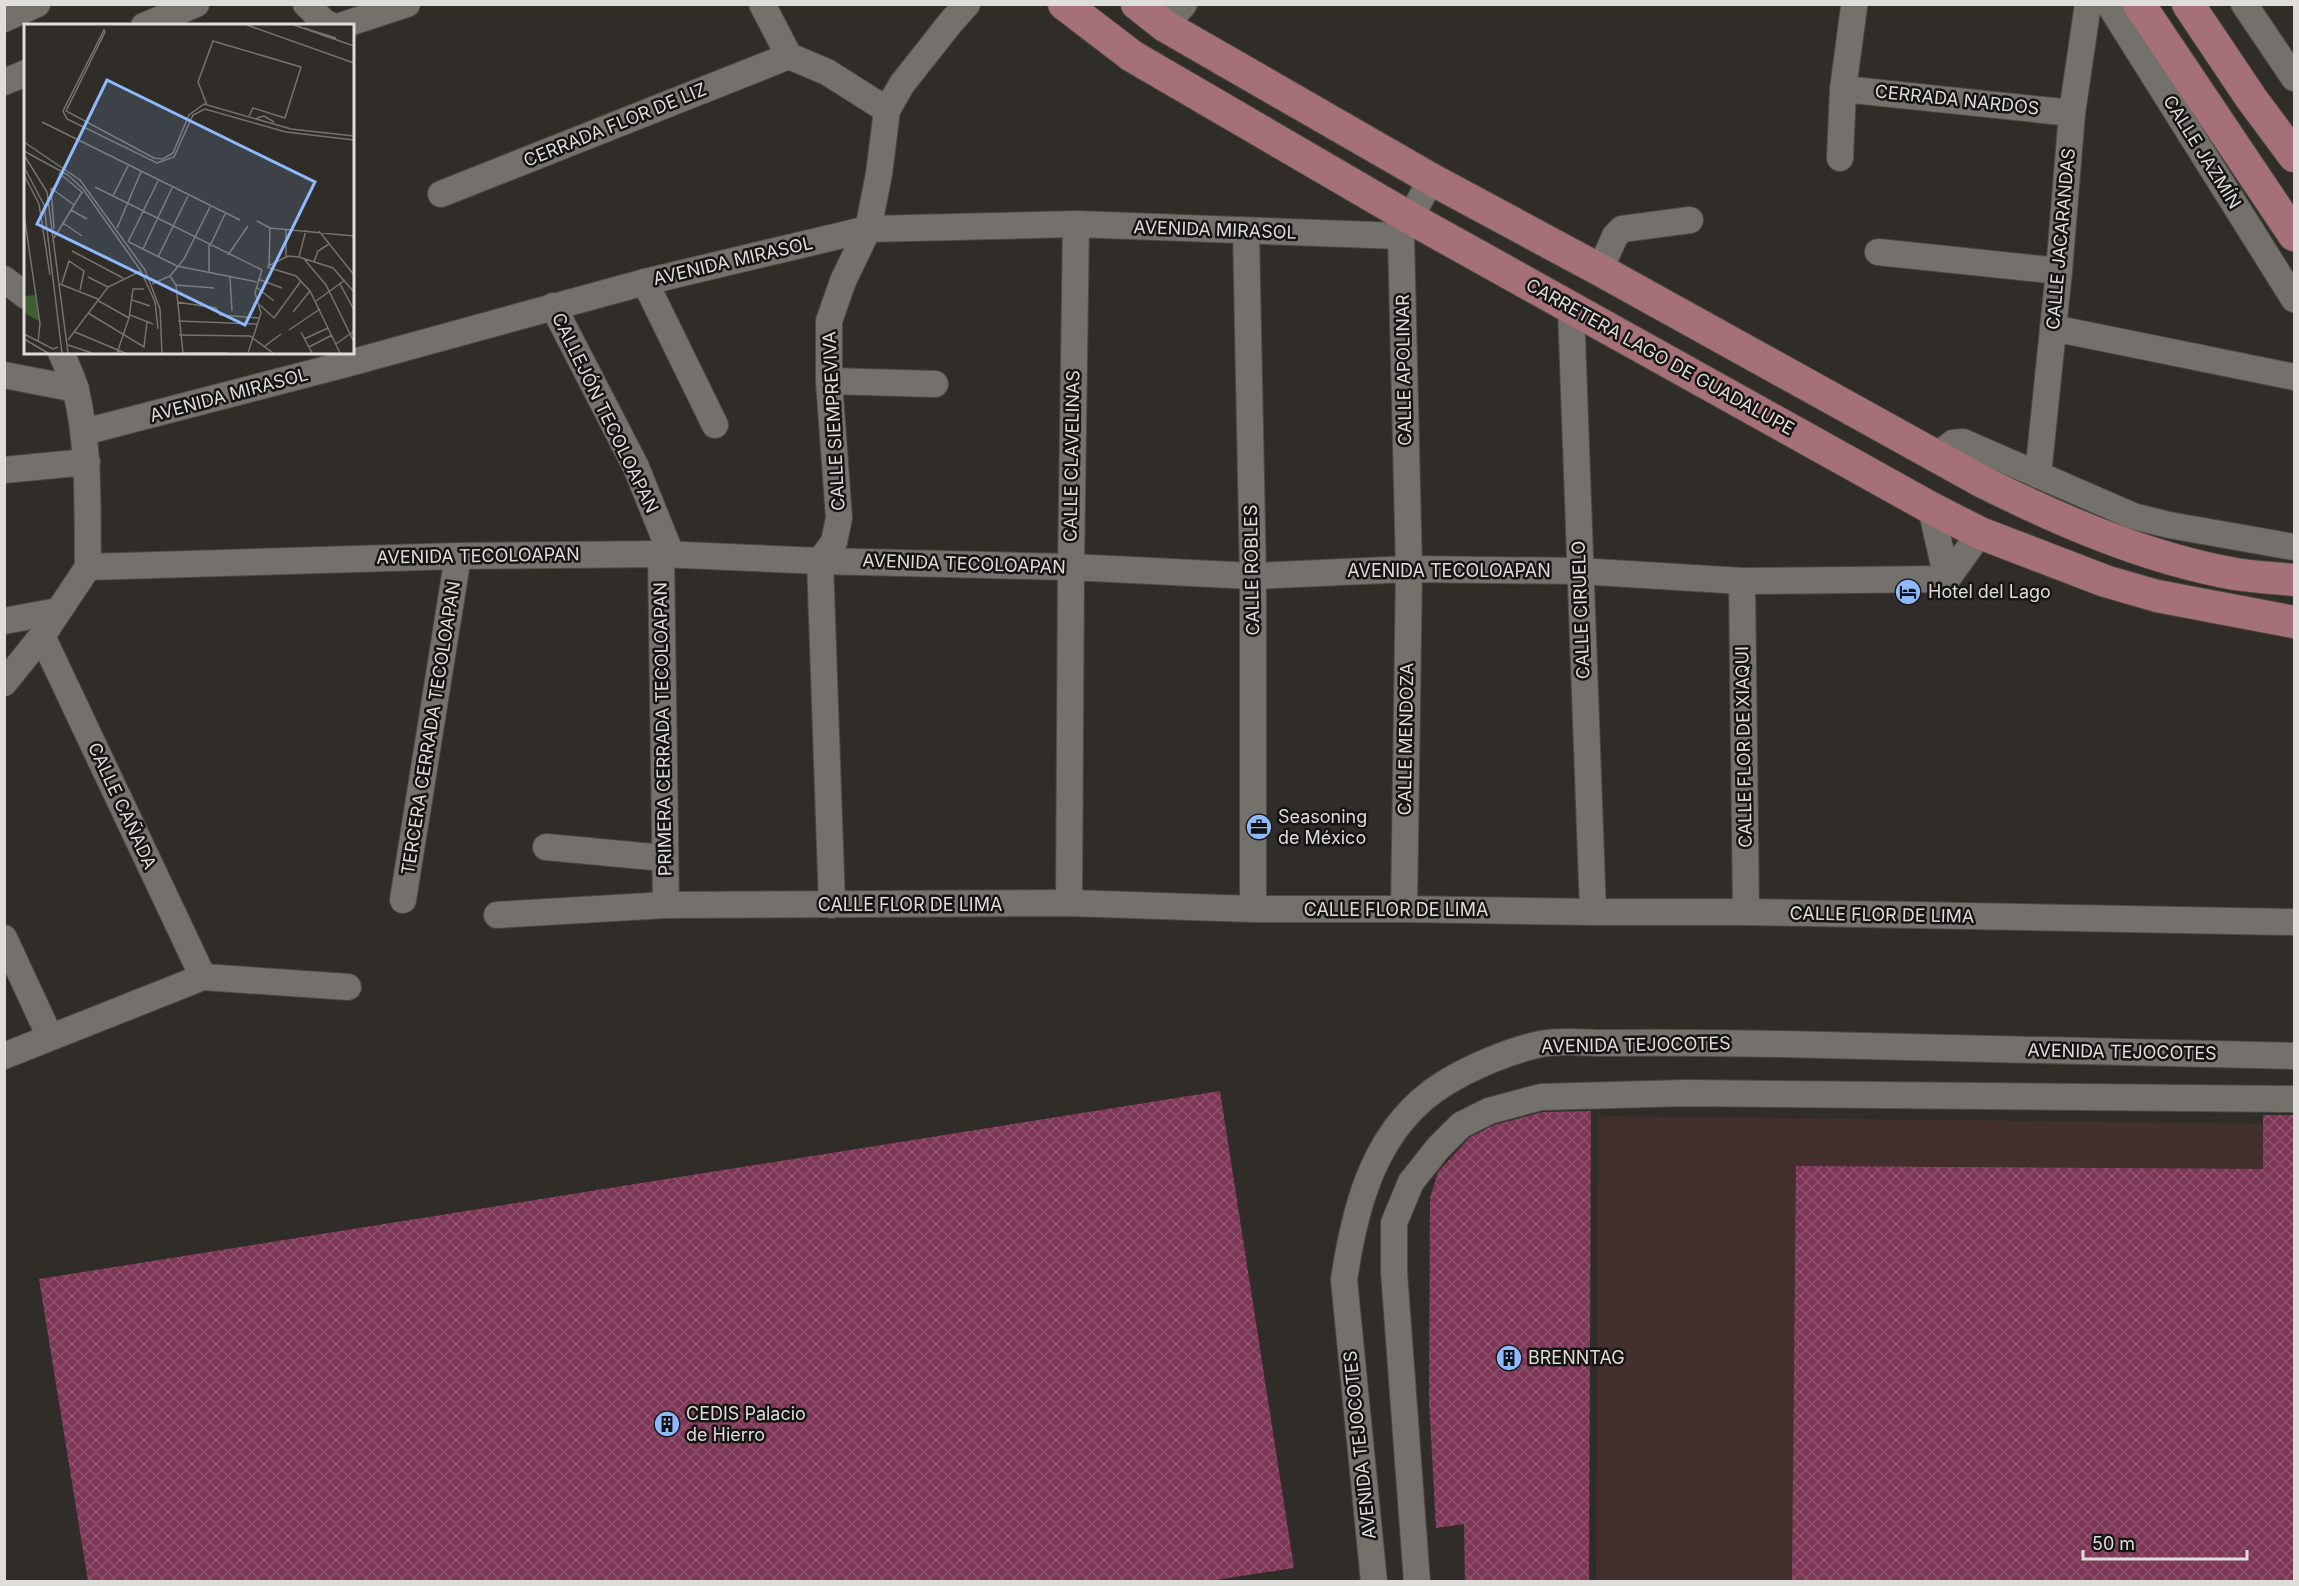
<svg xmlns="http://www.w3.org/2000/svg" width="2299" height="1586" font-family="Inter,sans-serif">
<defs>
<pattern id="building-cross-hatch" width="8" height="8" patternUnits="userSpaceOnUse" patternTransform="scale(1.5)"><rect width="8" height="8" fill="#7d3655"/><path d="M0 0l8 8M0 8l8-8" fill="none" stroke="#8f536d"/></pattern>
</defs>
<rect width="100%" height="100%" fill="#302d28"/>
<path fill="#432f2d" d="M 1598,1116 L 2294,1124 L 2294,1581 L 1596,1582 Z"/>
<g fill="url(#building-cross-hatch)">
<path d="M 1220,1091 L 1294,1568 L 1209,1581 L 88,1581 L 39,1279 Z"/>
<path d="M 1591,1111 L 1589,1581 L 1465,1581 L 1464,1524 L 1436,1528 L 1429,1400 L 1430,1198 L 1438,1172 L 1470,1137 L 1494,1125 L 1543,1112 Z"/>
<path d="M 2263,1115 L 2295,1115 L 2295,1581 L 1792,1581 L 1796,1166 L 2263,1169 Z"/>
</g>
<g fill="none" stroke-linecap="round" stroke-linejoin="round">
<g stroke="#4c4945" stroke-width="28">
<g id="minor">
<path d="M 306,4 L 324,22 L 332,26"/>
<path d="M 762,4 L 789,56 L 827,72 L 887,110"/>
<path d="M 2109,4 L 2294,299"/>
<path d="M 2244,4 L 2294,78"/>
<path d="M 4,19 L 37,4"/>
<path d="M 144,26 L 196,4"/>
<path d="M 340,26 L 407,4"/>
<path d="M 1165,26 L 1184,4"/>
<path d="M 4,82 L 26,73"/>
<path d="M 1843,89 L 2072,113"/>
<path d="M 1840,158 L 1843,89 L 1854,7"/>
<path d="M 441,194 L 789,56"/>
<path d="M 1246,231 L 1253,576 L 1253,909"/>
<path d="M 1878,252 L 2059,271"/>
<path d="M 1600,270 L 1615,236 L 1622,229 L 1690,220"/>
<path d="M 4,279 L 26,296"/>
<path d="M 645,282 L 715,425"/>
<path d="M 553,306 L 636,467 L 671,554"/>
<path d="M 1571,309 L 1593,912"/>
<path d="M 2053,328 L 2294,377"/>
<path d="M 61,352 C 66,365 73,378 76,391 C 90,449 87,508 88,567"/>
<path d="M 4,375 L 76,389"/>
<path d="M 829,381 L 935,384"/>
<path d="M 84,432 L 346,364 L 645,282 L 868,229 L 1076,224 L 1401,236"/>
<path d="M 1941,458 L 1944,450 L 1953,443 L 1963,442 L 2133,516 L 2169,525 L 2294,547"/>
<path d="M 4,470 L 87,462"/>
<path d="M 2038,475 L 2059,271 L 2072,113 L 2088,4"/>
<path d="M 1931,508 L 1947,579"/>
<path d="M 661,554 L 666,905"/>
<path d="M 88,567 L 458,556 L 661,554 L 820,561 L 1071,567 L 1253,576 L 1409,569 L 1579,571 L 1742,581 L 1947,579"/>
<path d="M 1947,579 L 1980,533"/>
<path d="M 1742,581 L 1746,912"/>
<path d="M 4,621 L 58,611"/>
<path d="M 42,636 L 203,977"/>
<path d="M 4,683 L 42,636 L 88,567"/>
<path d="M 546,847 L 664,858"/>
<path d="M 403,900 L 458,556"/>
<path d="M 1069,903 L 1071,567 L 1076,224"/>
<path d="M 832,905 L 820,561 L 834,542 L 839,518 L 829,381 L 829,321 L 843,281 L 868,229 L 879,174 L 887,110 L 902,84 L 951,22 L 967,4"/>
<path d="M 1404,909 L 1409,569 L 1401,236 L 1431,179"/>
<path d="M 497,915 L 666,905 L 1069,903 L 1253,909 L 1404,909 L 1593,912 L 1746,912 L 2294,922"/>
<path d="M 4,938 L 50,1037"/>
<path d="M 4,1056 L 203,977 L 348,987"/>
<path d="M 1374,1582 L 1344,1280 C 1355,1205 1375,1126 1445,1083 C 1471,1067 1511,1050 1541,1044 C 1561,1040 1585,1043 1606,1043 C 1665,1042 1723,1043 1781,1044 C 1952,1048 2123,1052 2294,1056"/>
<path d="M 1417,1582 L 1394,1272 L 1394,1223 L 1411,1182 L 1438,1148 L 1461,1125 L 1489,1111 L 1541,1097 L 1686,1093 L 2294,1099"/>
</g>
</g>
<g stroke="#4c4945" stroke-width="34">
<g id="major">
<path d="M 1064,4 L 1132,56 L 1410,218 L 1931,508 L 1980,533 L 2105,581 L 2157,596 L 2294,622"/>
<path d="M 1137,4 L 1165,26 L 1431,179 L 1600,270 L 1981,481 C 2061,521 2146,558 2235,574 C 2255,577 2275,578 2294,580"/>
<path d="M 2139,4 L 2294,235"/>
<path d="M 2188,4 L 2251,98 L 2294,156"/>
</g>
</g>
<use href="#minor" stroke="#74716c" stroke-width="26"/>
<use href="#major" stroke="#a67079" stroke-width="32"/>
</g>
<defs>
<g id="hotel-disc" transform="scale(1.35)"><circle r="9.5" fill="#8eb9fd" stroke="#171513"/><path d="M-6-4.5h1.5V1H6V5H4.5V3h-9V5H-6ZM-4 0a1.8 1.8 0 1 1 3.6 0ZM.5 0V-2.5h3Q6-2.5 6 0Z" fill="#111"/></g>
<g id="office-disc" transform="scale(1.35)"><circle r="9.5" fill="#8eb9fd" stroke="#171513"/><path d="M-6-3h4V-5.5h4V-3h4V5H-6ZM-1-4.5V-3h2v-1.5ZM-6 0V1H6V0Z" fill="#111"/></g>
<g id="building-disc" transform="scale(1.35)"><circle r="9.5" fill="#8eb9fd" stroke="#171513"/><path d="M-4-6H4V6H1V3H-1V6H-4ZM-2.5-4.3h1.7v1.8h-1.7ZM.8-4.3h1.7v1.8H.8ZM-2.5-1h1.7V.8h-1.7ZM.8-1h1.7V.8H.8Z" fill="#111"/></g>
</defs>
<g fill-rule="evenodd">
<use href="#hotel-disc" x="1908" y="592"/>
<use href="#office-disc" x="1259" y="827"/>
<use href="#building-disc" x="1509" y="1358"/>
<use href="#building-disc" x="667" y="1424"/>
</g>
<g text-anchor="middle" stroke-width="5" stroke-linejoin="round" paint-order="stroke">
<g font-size="18" fill="#dfddda" stroke="#171513">
<text transform="translate(1957 100) rotate(6)" y="6">CERRADA NARDOS</text>
<text transform="translate(615 125) rotate(-22)" y="6">CERRADA FLOR DE LIZ</text>
<text transform="translate(2202 152) rotate(58)" y="6">CALLE JAZMÍN</text>
<text transform="translate(1215 230) rotate(2)" y="6">AVENIDA MIRASOL</text>
<text transform="translate(2061 239) rotate(-85)" y="6">CALLE JACARANDAS</text>
<text transform="translate(733 261) rotate(-13)" y="6">AVENIDA MIRASOL</text>
<text transform="translate(1660 357) rotate(29)" y="6">CARRETERA LAGO DE GUADALUPE</text>
<text transform="translate(1404 370) rotate(-91)" y="6">CALLE APOLINAR</text>
<text transform="translate(229 395) rotate(-15)" y="6">AVENIDA MIRASOL</text>
<text transform="translate(605 413) rotate(64)" y="6">CALLEJÓN TECOLOAPAN</text>
<text transform="translate(834 421) rotate(-93)" y="6">CALLE SIEMPREVIVA</text>
<text transform="translate(1072 456) rotate(-89)" y="6">CALLE CLAVELINAS</text>
<text transform="translate(478 556) rotate(-1)" y="6">AVENIDA TECOLOAPAN</text>
<text transform="translate(964 564) rotate(2)" y="6">AVENIDA TECOLOAPAN</text>
<text transform="translate(1252 570) rotate(-91)" y="6">CALLE ROBLES</text>
<text x="1449" y="577">AVENIDA TECOLOAPAN</text>
<text transform="translate(1581 610) rotate(-92)" y="6">CALLE CIRUELO</text>
<text transform="translate(431 728) rotate(-81)" y="6">TERCERA CERRADA TECOLOAPAN</text>
<text transform="translate(663 729) rotate(-91)" y="6">PRIMERA CERRADA TECOLOAPAN</text>
<text transform="translate(1406 739) rotate(-89)" y="6">CALLE MENDOZA</text>
<text transform="translate(1744 747) rotate(-91)" y="6">CALLE FLOR DE XIAQUI</text>
<text transform="translate(122 806) rotate(65)" y="6">CALLE CAÑADA</text>
<text x="910" y="911">CALLE FLOR DE LIMA</text>
<text x="1396" y="916">CALLE FLOR DE LIMA</text>
<text transform="translate(1882 915) rotate(1)" y="6">CALLE FLOR DE LIMA</text>
<text transform="translate(1636 1045) rotate(-1)" y="6">AVENIDA TEJOCOTES</text>
<text transform="translate(2122 1052) rotate(1)" y="6">AVENIDA TEJOCOTES</text>
<text transform="translate(1360 1445) rotate(-96)" y="6">AVENIDA TEJOCOTES</text>
</g>
<g font-size="18" fill="#dfddda" stroke="#171513" text-anchor="start">
<text x="1928" y="598">Hotel del Lago</text>
<text x="1278" y="823">Seasoning<tspan x="1278" dy="21">de México</tspan></text>
<text x="1528" y="1364">BRENNTAG</text>
<text x="686" y="1420">CEDIS Palacio<tspan x="686" dy="21">de Hierro</tspan></text>
</g>
</g>
<g transform="translate(24 24)">
<rect width="330" height="330" fill="#302d28"/>
<path d="M 11,271 L 15,297 L 0,289 L 0,272 Z" fill="#3f5e32"/>
<path fill="none" stroke="#76736f" stroke-width="1.5" d="M 223,1 L 330,39M 270,1 L 330,22M 280,4 L 312,14M 183,81 L 174,58 L 189,17 L 277,43 L 261,94 L 229,84 L 225,92M 233,94 L 240,92 L 250,98M 18,98 L 216,196M 330,112 L 267,105 L 180,80 L 165,91 L 149,129 L 139,135 L 130,134 L 42,87 L 81,8 L 80,6 L 39,87 L 43,95 L 133,139 L 150,133 L 169,91 L 181,85 L 262,108 L 330,116M 0,118 L 56,156 L 121,246 L 136,285 L 138,329M 0,127 L 44,151 L 59,165 L 117,247 L 131,278 L 134,305M 0,131 L 23,168 L 44,329M 0,143 L 20,181 L 38,329M 35,149 L 59,169M 0,151 L 15,180 L 26,251M 71,163 L 238,246M 27,164 L 30,205M 27,164 L 50,181M 89,172 L 104,142M 47,186 L 63,195M 0,190 L 16,300 L 14,318M 233,197 L 246,204 L 330,212M 39,199 L 58,212M 93,204 L 117,148M 295,207 L 330,251M 30,214 L 58,168M 104,218 L 134,157M 105,218 L 153,242 L 233,258M 186,222 L 201,190M 119,225 L 148,164M 48,227 L 99,254M 204,231 L 224,202M 134,233 L 164,172M 275,233 L 282,206M 262,234 L 262,205M 280,235 L 302,261 L 330,318M 290,238 L 294,227 L 305,220M 244,242 L 264,232 L 275,233 L 309,244 L 330,268M 245,242 L 246,204M 243,243 L 272,252 L 286,267 L 316,329M 185,249 L 185,221M 146,252 L 152,261 L 159,329M 64,253 L 84,263M 206,253 L 208,287M 234,255 L 258,264M 38,259 L 45,237 L 60,247 L 56,266M 36,260 L 74,275M 128,260 L 146,252 L 160,235 L 186,183M 316,260 L 330,286M 152,261 L 190,264M 232,263 L 250,277M 73,276 L 105,294M 108,276 L 126,282M 292,277 L 321,256M 153,278 L 192,284 L 196,291 L 235,294M 236,281 L 250,294 L 277,257M 269,288 L 286,267M 64,289 L 120,323 L 123,298M 106,291 L 129,300M 154,297 L 233,300M 265,306 L 296,285M 51,308 L 101,329M 277,308 L 288,329M 0,310 L 29,325 L 34,323M 155,311 L 226,312 L 249,329M 0,315 L 24,329M 280,315 L 304,304M 44,316 L 84,263 L 117,247M 312,320 L 330,307M 44,321 L 68,329M 241,322 L 257,310M 285,323 L 308,311M 93,329 L 105,294 L 109,265 L 120,265M 161,329 L 204,329M 224,329 L 237,289 L 231,269 L 238,246"/>
<path fill="#8eb9fd" fill-opacity="0.15" stroke="#8eb9fd" stroke-width="3" d="M 83,56 L 291,158 L 221,301 L 13,200 Z"/>
<rect width="330" height="330" fill="none" stroke="#dfddda" stroke-width="3"/>
</g>
<rect width="2299" height="1586" fill="none" stroke="#dfddda" stroke-width="12"/>
<path d="M2083 1550v9h164v-9" fill="none" stroke="#dfddda" stroke-width="3"/>
<text x="2092" y="1550" font-size="18" fill="#dfddda" stroke="#171513" stroke-width="4.5" paint-order="stroke">50 m</text>
</svg>
